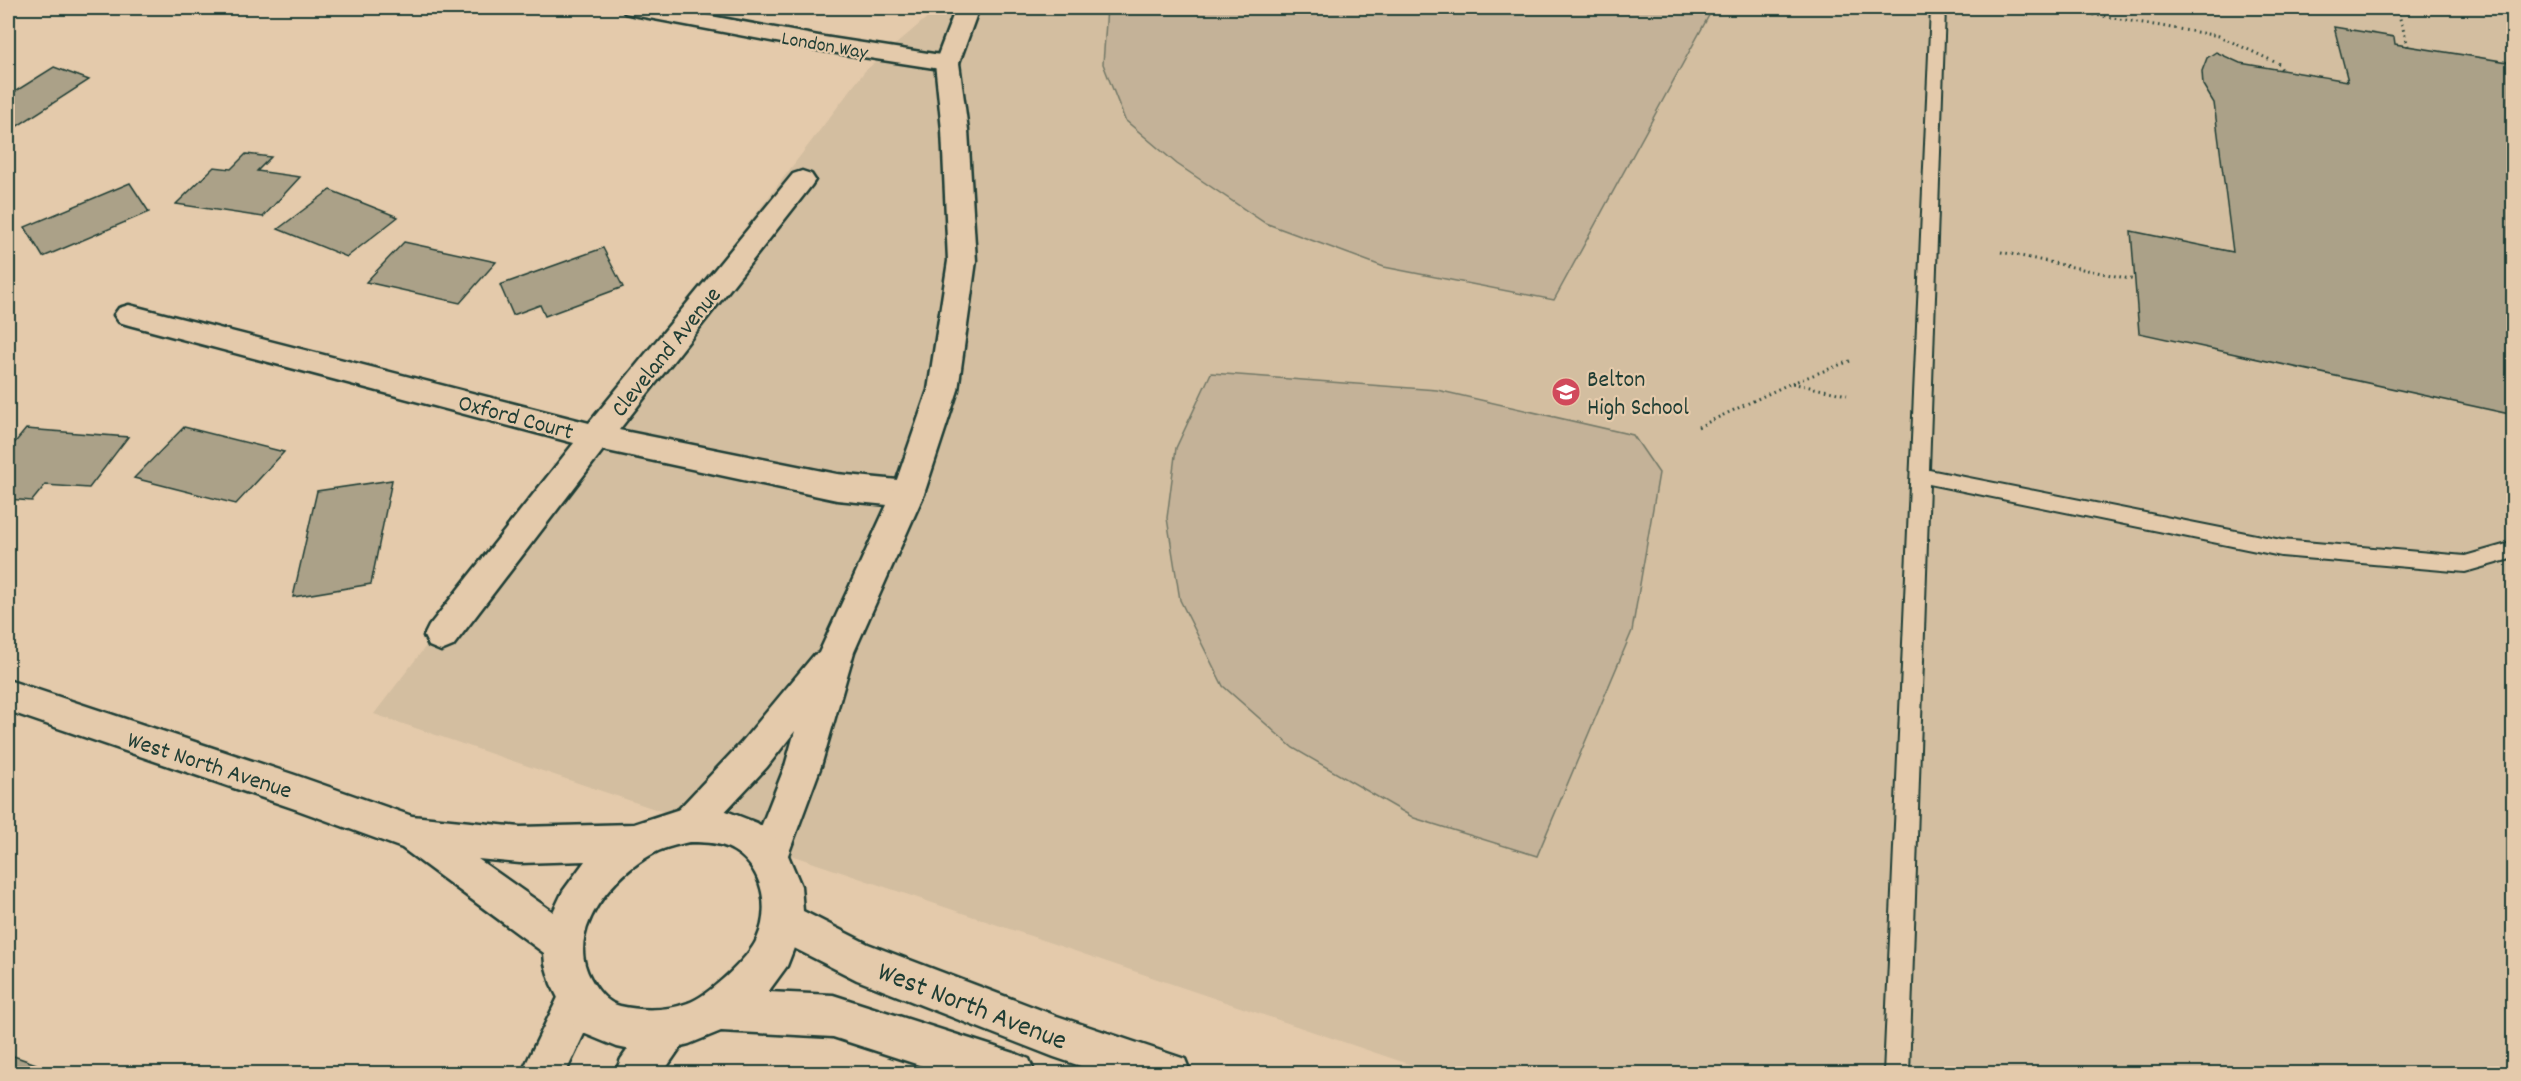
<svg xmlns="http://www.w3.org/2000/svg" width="2521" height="1081" font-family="Dekko,sans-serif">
<rect width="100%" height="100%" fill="#e4caab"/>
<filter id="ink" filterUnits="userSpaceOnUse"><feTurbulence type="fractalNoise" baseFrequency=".0167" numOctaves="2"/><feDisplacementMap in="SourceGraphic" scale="12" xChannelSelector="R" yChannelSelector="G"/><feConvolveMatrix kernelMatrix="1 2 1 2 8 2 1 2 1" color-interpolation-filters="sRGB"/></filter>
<g filter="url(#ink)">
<path fill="#d3bea0" d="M 938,8 L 2513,8 L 2513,1073 L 1435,1073 L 374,714 L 865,71 Z"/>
<g fill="#c4b298" stroke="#727866" stroke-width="1.5">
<path d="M 1107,8 L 1713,8 L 1554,300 L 1384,267 L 1265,223 L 1177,164 L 1125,120 L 1103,64 Z"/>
<path d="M 1211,373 L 1437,390 L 1633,435 L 1659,473 L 1632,631 L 1537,856 L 1414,818 L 1293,748 L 1223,686 L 1180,600 L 1167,518 L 1176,448 Z"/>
</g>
<g fill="#aba188" stroke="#1f3d34" stroke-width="1.5">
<path d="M 2334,27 L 2394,37 L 2395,44 L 2514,63 L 2514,415 L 2139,333 L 2131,231 L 2233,252 L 2214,103 L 2203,85 L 2202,71 L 2207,58 L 2216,52 L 2240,63 L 2348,81 Z"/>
<path d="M 54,67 L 89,80 L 13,129 L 8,127 L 8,96 Z"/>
<path d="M 246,154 L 271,157 L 257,171 L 300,177 L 263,217 L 176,204 L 214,167 L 231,169 Z"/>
<path d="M 130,183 L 149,212 L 43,257 L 25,227 Z"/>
<path d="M 330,190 L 398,217 L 347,257 L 278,229 Z"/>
<path d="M 404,242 L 496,262 L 460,303 L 366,282 Z"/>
<path d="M 603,248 L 623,287 L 545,316 L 540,305 L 513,315 L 500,285 Z"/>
<path d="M 184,427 L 284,452 L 236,504 L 134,478 Z"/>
<path d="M 26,429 L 128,437 L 89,488 L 45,485 L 32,501 L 8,499 L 8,451 Z"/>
<path d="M 392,480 L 371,584 L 293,597 L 317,491 Z"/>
<path d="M 8,1054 L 36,1064 L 29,1074 L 8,1074 Z"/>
</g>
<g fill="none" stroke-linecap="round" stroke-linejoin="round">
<g stroke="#1f3d34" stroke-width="4">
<path id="service" d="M 1931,8 L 1945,8 L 1929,470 L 2281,540 L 2465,556 L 2514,542 L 2514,558 L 2465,572 L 2281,556 L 1929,484 L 1909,1074 L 1884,1074 Z"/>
</g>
<g stroke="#1f3d34" stroke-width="5">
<g id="minor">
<path d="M 621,8 L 668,8 L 824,37 L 947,56 L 956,58 L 959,63 L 956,68 L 947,70 L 824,51 L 633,15 L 625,13 Z"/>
<path d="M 802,171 L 811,174 L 815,180 L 811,186 L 619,430 L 837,474 L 908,481 L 919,485 L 924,494 L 919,503 L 908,507 L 837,500 L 603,450 L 453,646 L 441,651 L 429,646 L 424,636 L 429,626 L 574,443 L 129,325 L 119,322 L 114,315 L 119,308 L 129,305 L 589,423 L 793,174 Z"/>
<path d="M 579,979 L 594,985 L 600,1000 L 565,1074 L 521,1074 L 564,985 Z"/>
<path d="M 667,1009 L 682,1015 L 688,1030 L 682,1045 L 662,1074 L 615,1074 L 621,1059 L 652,1015 Z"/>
</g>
</g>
<g stroke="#1f3d34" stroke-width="5">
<path id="tertiary" d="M 956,8 L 979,8 L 959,63 L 968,130 L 976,261 L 958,390 L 924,494 L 854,652 L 821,766 L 788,855 L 783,868 L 769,873 L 755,868 L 750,855 L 785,766 L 795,731 L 767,767 L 702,836 L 689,842 L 676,836 L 670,824 L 676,812 L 741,743 L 814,655 L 819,653 L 892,494 L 928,390 L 948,261 L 942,130 L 935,63 Z"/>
</g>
<g stroke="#1f3d34" stroke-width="5">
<path id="secondary" d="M 8,680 L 295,775 L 412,816 L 520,827 L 634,824 L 689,806 L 721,809 L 757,823 L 775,836 L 787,853 L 801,886 L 803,911 L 868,944 L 1054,1015 L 1185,1059 L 1191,1074 L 1104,1074 L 1054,1057 L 857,980 L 794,948 L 787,966 L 768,992 L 833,995 L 1014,1053 L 1029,1059 L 1035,1074 L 947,1074 L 833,1037 L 721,1031 L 689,1044 L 660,1051 L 631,1050 L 617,1047 L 583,1033 L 569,1020 L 551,984 L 545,964 L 544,953 L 402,848 L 295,809 L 8,711 ZM 689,842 C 699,842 711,842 721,845 C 760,857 773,904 757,939 C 749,958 707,997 688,1003 C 666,1011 642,1011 620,1006 C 607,1003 597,990 591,979 C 563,931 615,874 654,853 C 665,847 677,845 689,842 ZM 478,859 L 520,863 L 585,861 L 563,891 L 553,912 Z"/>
</g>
<g stroke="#1f3d34" stroke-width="3" stroke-dasharray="1.5 4" stroke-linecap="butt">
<path d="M 2055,8 L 2219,36 L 2279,64 L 2282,70"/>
<path d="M 2397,8 L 2408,46"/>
<path d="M 2001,252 L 2135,280"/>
<path d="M 1792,383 L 1850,361"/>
<path d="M 1698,427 L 1791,383 L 1847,395"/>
</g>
<use href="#service" fill="#e4caab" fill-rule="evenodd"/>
<use href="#minor" fill="#e4caab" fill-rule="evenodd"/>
<use href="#tertiary" fill="#e4caab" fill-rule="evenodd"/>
<use href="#secondary" fill="#e4caab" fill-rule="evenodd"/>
</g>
</g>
<defs>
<g id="school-disc" transform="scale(1.5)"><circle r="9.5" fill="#d1495b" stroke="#e4caab"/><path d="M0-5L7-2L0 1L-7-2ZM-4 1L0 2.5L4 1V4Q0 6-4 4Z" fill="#fff"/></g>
</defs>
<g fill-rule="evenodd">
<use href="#school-disc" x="1566" y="392"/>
</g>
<g text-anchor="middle" stroke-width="4.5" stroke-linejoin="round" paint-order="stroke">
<g font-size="20" fill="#1f3d34" stroke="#e4caab">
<text transform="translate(825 44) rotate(10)" y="7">London Way</text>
</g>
<g font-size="24" fill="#1f3d34" stroke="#e4caab">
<text transform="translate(665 351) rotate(-51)" y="8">Cleveland Avenue</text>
<text transform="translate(516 416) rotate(15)" y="8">Oxford Court</text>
<text transform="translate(210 764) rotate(18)" y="8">West North Avenue</text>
</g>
<g font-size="24" fill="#1f3d34" stroke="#e4caab" text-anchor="start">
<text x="1587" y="386">Belton<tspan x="1587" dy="28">High School</tspan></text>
</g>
<g font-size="28" fill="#1f3d34" stroke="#e4caab">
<text transform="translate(973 1004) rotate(21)" y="10">West North Avenue</text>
</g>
</g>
<rect width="2521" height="1081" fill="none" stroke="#e4caab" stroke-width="30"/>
<rect x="15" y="15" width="2491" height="1051" fill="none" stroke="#1f3d34" stroke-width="2" filter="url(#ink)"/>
</svg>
